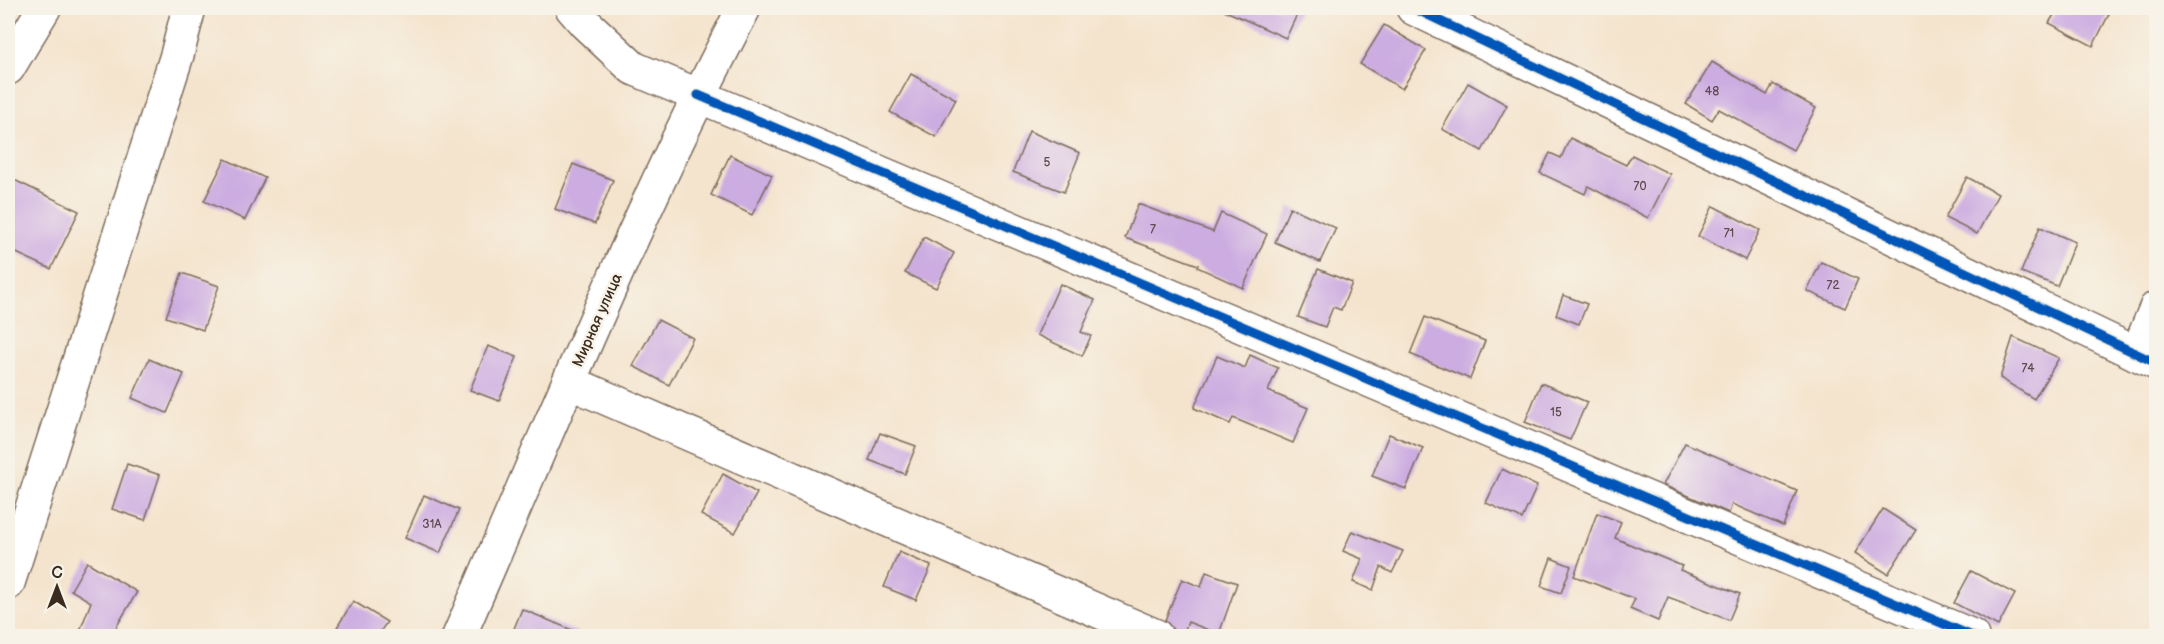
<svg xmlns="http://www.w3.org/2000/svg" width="2164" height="644" font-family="'Balsamiq Sans',sans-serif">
<rect width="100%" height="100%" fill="#f7f3e8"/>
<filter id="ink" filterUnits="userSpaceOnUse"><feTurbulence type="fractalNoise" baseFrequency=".0167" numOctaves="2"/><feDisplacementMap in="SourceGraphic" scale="12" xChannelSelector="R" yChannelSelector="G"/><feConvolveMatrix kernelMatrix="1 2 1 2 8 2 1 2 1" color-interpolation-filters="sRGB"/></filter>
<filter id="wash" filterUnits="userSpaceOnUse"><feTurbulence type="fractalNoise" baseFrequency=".008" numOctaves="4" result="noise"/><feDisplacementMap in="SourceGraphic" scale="24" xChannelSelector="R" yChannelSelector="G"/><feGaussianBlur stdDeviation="1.35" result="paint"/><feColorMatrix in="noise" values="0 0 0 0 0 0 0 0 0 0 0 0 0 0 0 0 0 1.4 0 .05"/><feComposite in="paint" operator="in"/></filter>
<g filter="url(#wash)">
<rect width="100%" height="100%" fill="#f4e4cd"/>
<g id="blocks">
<g fill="#ccace1">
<path d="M 1219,8 L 1300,8 L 1286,38 Z"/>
<path d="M 2058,8 L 2097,8 L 2109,14 L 2093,46 L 2049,23 Z"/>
<path d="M 1384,25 L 1426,50 L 1402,89 L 1360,64 Z"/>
<path d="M 1712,62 L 1767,95 L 1773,84 L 1816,108 L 1793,150 L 1719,109 L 1712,120 L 1686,104 Z"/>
<path d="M 911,74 L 956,99 L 936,137 L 890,112 Z"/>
<path d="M 1468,83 L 1507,105 L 1482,151 L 1442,129 Z"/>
<path d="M 1029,131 L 1080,153 L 1064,192 L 1013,172 Z"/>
<path d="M 1570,138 L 1626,165 L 1632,155 L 1670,174 L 1648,218 L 1588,186 L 1585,194 L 1540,173 L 1550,153 L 1561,158 Z"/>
<path d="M 730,155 L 772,175 L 752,215 L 711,195 Z"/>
<path d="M 225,159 L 265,178 L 245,220 L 204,201 Z"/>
<path d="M 573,164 L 613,180 L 595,224 L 555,209 Z"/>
<path d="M 8,177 L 79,211 L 51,269 L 8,249 Z"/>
<path d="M 1967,177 L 1998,194 L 1977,234 L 1945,218 Z"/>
<path d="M 1138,204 L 1213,232 L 1221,213 L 1267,234 L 1243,288 L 1197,267 L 1198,265 L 1125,238 Z"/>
<path d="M 1713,206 L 1760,230 L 1745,260 L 1698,236 Z"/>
<path d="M 1290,207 L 1336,228 L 1320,262 L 1275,242 Z"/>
<path d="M 2040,227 L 2075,242 L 2057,286 L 2021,272 Z"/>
<path d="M 924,237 L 954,253 L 936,288 L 905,273 Z"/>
<path d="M 1821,262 L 1858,279 L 1845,308 L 1807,291 Z"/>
<path d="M 1318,269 L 1352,283 L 1341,310 L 1333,307 L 1325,327 L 1298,317 Z"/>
<path d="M 182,273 L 219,286 L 203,330 L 166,317 Z"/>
<path d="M 1060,284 L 1095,300 L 1081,332 L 1091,336 L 1082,356 L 1037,335 Z"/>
<path d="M 1563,295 L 1587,304 L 1579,324 L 1556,315 Z"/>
<path d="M 1425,317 L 1485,341 L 1470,379 L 1410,354 Z"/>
<path d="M 658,320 L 693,338 L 669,385 L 633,366 Z"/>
<path d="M 2013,337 L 2059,358 L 2034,399 L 2000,378 Z"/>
<path d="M 488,346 L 517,357 L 499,401 L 470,390 Z"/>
<path d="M 1250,355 L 1278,368 L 1268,391 L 1308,408 L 1293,443 L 1233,418 L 1230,424 L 1194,408 L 1217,356 L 1245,368 Z"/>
<path d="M 149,359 L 184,374 L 167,413 L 132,398 Z"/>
<path d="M 1541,383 L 1587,402 L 1570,440 L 1525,422 Z"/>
<path d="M 880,433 L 916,446 L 905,474 L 869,460 Z"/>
<path d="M 1389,434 L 1423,448 L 1406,489 L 1372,476 Z"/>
<path d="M 1685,443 L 1797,491 L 1783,526 L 1732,504 L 1729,513 L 1663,485 Z"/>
<path d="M 127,464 L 160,475 L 145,520 L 112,509 Z"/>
<path d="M 1502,469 L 1537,486 L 1522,519 L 1486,503 Z"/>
<path d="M 723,474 L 757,493 L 735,533 L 701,515 Z"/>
<path d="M 424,495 L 459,510 L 440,553 L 405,538 Z"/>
<path d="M 1883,509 L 1916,530 L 1888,574 L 1855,553 Z"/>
<path d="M 1597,513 L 1621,522 L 1615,538 L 1682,566 L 1680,570 L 1740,594 L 1729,620 L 1668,597 L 1658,621 L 1630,609 L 1635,599 L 1574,576 Z"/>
<path d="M 1352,531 L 1403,551 L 1392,573 L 1381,567 L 1373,590 L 1353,582 L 1362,559 L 1343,551 Z"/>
<path d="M 899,552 L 931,566 L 916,600 L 884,587 Z"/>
<path d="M 1551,558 L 1571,566 L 1561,593 L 1541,586 Z"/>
<path d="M 87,562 L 137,592 L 111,636 L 78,636 L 91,602 L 71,590 Z"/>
<path d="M 1971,571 L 2015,594 L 1998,626 L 1954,603 Z"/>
<path d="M 1206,572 L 1237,583 L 1219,634 L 1188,622 L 1183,635 L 1174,631 L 1165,620 L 1182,579 L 1201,587 Z"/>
<path d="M 353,601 L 387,622 L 377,636 L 348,636 L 336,629 Z"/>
<path d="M 522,609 L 586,636 L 511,636 Z"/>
</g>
</g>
</g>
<g filter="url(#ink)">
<use href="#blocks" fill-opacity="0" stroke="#7c6b5b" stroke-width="1.5"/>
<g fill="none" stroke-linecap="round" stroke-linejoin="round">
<g stroke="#7c6b5b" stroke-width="36">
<g id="minor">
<path d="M 572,8 L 585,23 L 633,68 L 1972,636"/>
<path d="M 1413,8 L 2156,363"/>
<path d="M 8,68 L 44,8"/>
<path d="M 2137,354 L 2156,308"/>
<path d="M 569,382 L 1156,636"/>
<path d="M 8,583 L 177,55 L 189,8"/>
<path d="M 459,636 C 551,426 637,211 744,8"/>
</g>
</g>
<use href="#minor" stroke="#fff" stroke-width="33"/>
<g stroke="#f7f3e8" stroke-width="13">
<g id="cycleway">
<path d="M 1413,8 L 2156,363"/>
<path d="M 698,95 L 1972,636"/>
</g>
</g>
<use href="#cycleway" stroke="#0057b8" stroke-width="9"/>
</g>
</g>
<g text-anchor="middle" stroke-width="5" stroke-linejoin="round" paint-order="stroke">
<g font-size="12" fill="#5f4a4f">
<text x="1712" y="95">48</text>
<text x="1047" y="166">5</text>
<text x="1640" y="190">70</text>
<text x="1153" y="233">7</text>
<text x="1729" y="237">71</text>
<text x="1833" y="289">72</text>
<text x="2028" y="372">74</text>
<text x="1556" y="416">15</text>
<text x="432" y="528">31А</text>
</g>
<g font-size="15" fill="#3b2a1e" stroke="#f7f3e8">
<text transform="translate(597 320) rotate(-66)" y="5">Мирная улица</text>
</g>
</g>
<rect width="2164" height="644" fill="none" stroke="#f7f3e8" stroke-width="30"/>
<g transform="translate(57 587)" stroke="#f7f3e8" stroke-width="4.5" paint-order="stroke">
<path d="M0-4.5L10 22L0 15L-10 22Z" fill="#3b2a1e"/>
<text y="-9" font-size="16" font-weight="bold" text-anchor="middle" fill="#3b2a1e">С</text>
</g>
</svg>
